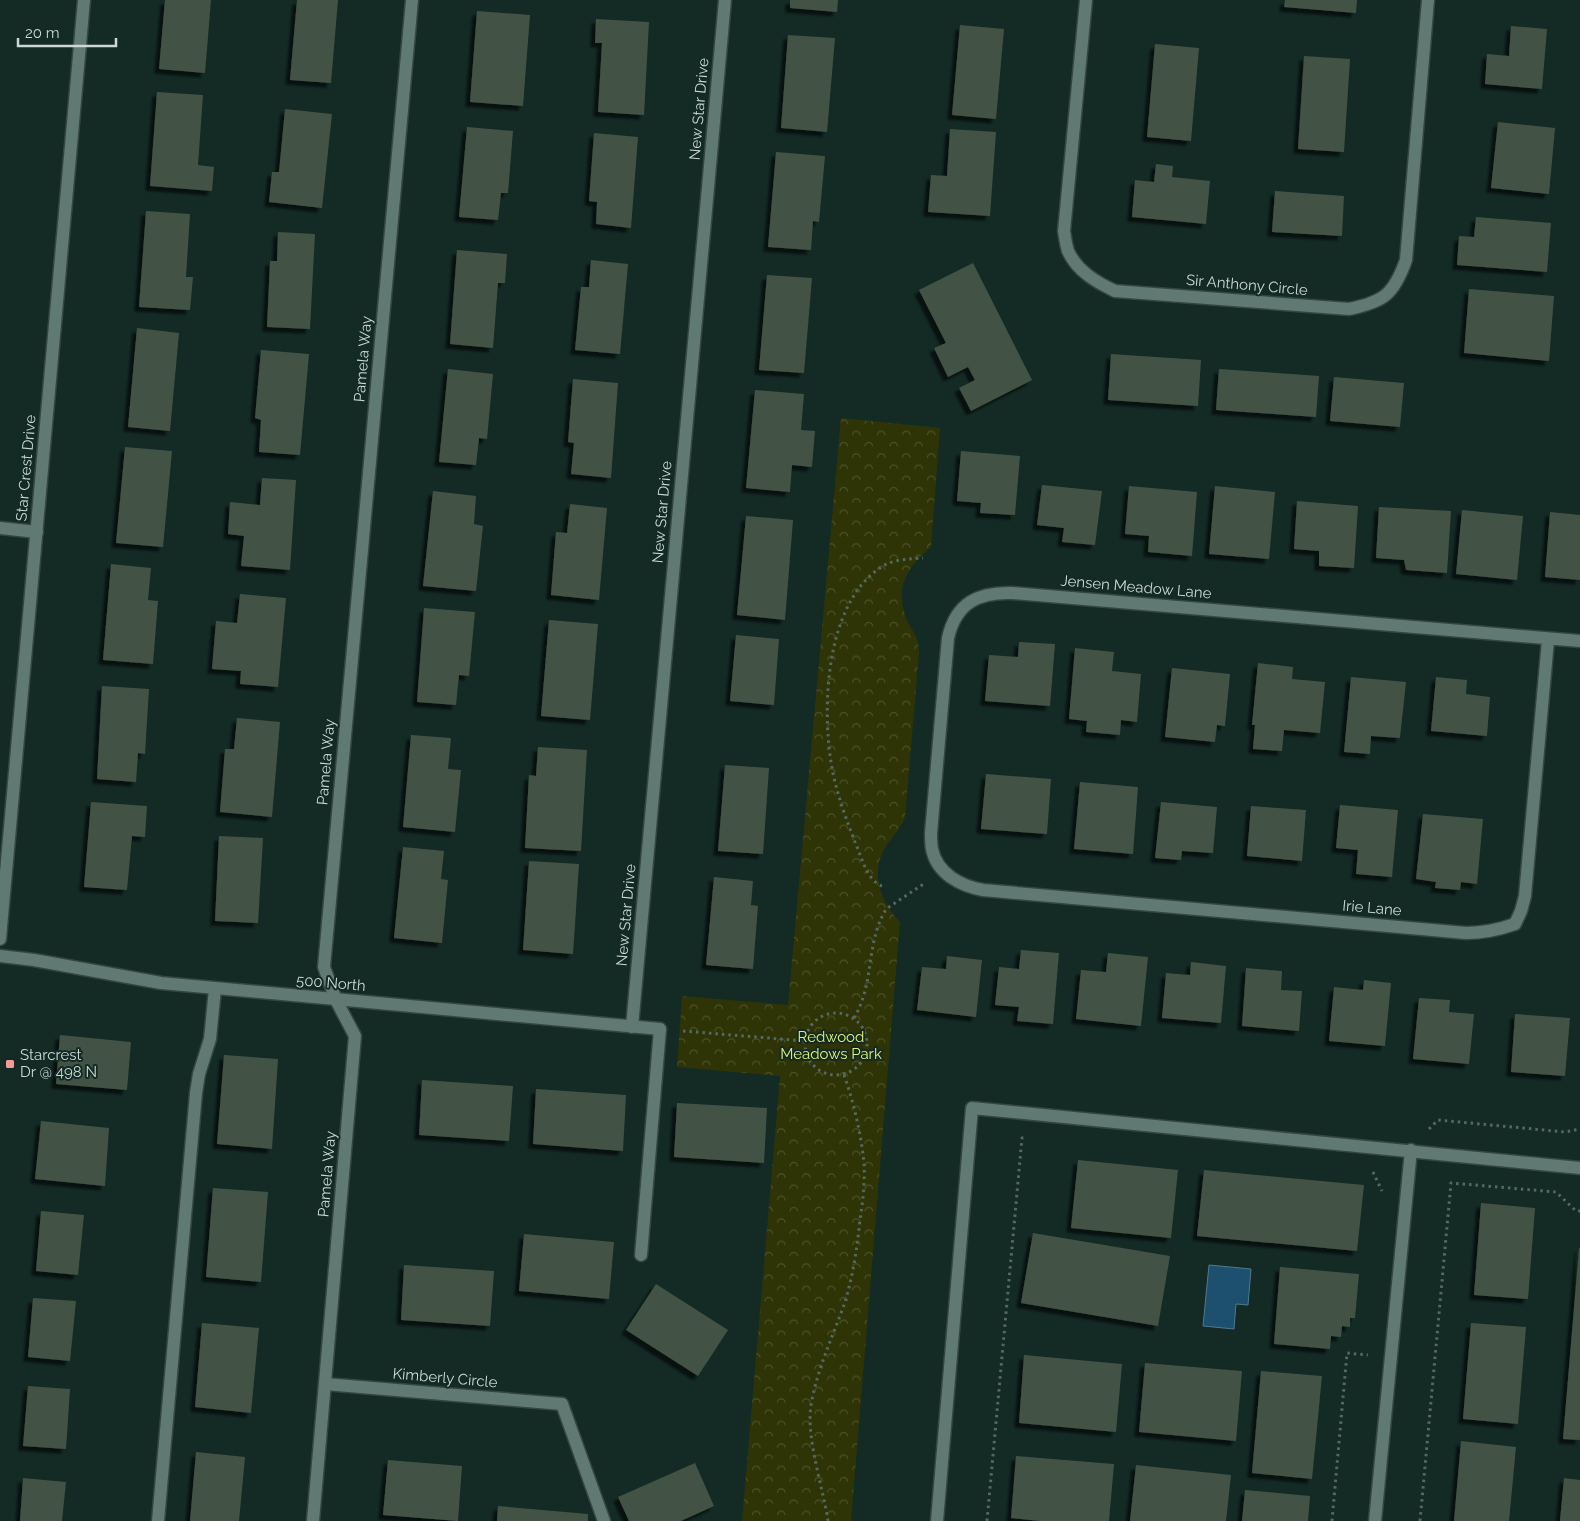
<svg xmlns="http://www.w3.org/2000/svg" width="1580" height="1521" font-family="Raleway,sans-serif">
<defs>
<pattern id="park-crowns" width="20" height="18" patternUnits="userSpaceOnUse" patternTransform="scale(1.25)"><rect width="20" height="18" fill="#2f3406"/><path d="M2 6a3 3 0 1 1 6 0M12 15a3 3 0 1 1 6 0" fill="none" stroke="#4c5129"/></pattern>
<filter id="shadow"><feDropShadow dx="-4.5" dy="4.5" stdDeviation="1" flood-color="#0009"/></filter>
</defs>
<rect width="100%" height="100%" fill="#132a25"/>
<path fill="url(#park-crowns)" d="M 841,418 L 940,428 L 931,547 C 907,567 894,588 907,620 C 913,633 919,637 919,653 L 905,817 C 900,831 888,840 882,854 C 871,878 883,905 900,922 L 851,1521 L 742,1521 L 780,1076 L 677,1067 L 682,996 L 788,1005 Z"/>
<path fill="#1d506f" stroke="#51798e" d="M 1209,1265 L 1251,1269 L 1248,1305 L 1236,1304 L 1234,1329 L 1203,1326 Z"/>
<g fill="#435244" filter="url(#shadow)">
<path d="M 165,0 L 211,0 L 205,73 L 159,69 Z"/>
<path d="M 297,0 L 338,0 L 331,83 L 290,80 Z"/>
<path d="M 790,0 L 838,0 L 837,12 L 790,8 Z"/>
<path d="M 1285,0 L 1357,0 L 1356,13 L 1284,7 Z"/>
<path d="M 477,11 L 530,15 L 523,106 L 470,102 Z"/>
<path d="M 596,19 L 649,22 L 644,115 L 598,112 L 602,43 L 595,43 Z"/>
<path d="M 960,25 L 1004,29 L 996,119 L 952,115 Z"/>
<path d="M 1511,26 L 1547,29 L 1542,89 L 1485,84 L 1487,54 L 1509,56 Z"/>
<path d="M 788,35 L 835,38 L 827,132 L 781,128 Z"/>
<path d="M 1155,44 L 1199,48 L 1191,141 L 1147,137 Z"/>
<path d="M 1304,56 L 1350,59 L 1344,152 L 1298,149 Z"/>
<path d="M 157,92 L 203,95 L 198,165 L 214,167 L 212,191 L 150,186 Z"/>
<path d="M 285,109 L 332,114 L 322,208 L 269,202 L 272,172 L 279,172 Z"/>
<path d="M 1498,122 L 1555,128 L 1549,194 L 1491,188 Z"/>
<path d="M 467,127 L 513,131 L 508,193 L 501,193 L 498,220 L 459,217 Z"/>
<path d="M 950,129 L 996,132 L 990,216 L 928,212 L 931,175 L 947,176 Z"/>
<path d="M 594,133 L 638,137 L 631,228 L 596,224 L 597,202 L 589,201 Z"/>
<path d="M 776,152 L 825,156 L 819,222 L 813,221 L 811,250 L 768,247 Z"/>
<path d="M 1156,164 L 1173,166 L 1172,177 L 1210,181 L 1206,224 L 1132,217 L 1135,180 L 1154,182 Z"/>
<path d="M 1275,191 L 1344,196 L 1342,236 L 1272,232 Z"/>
<path d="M 146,211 L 190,214 L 186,277 L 193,277 L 190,310 L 139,307 Z"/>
<path d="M 1476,217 L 1551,223 L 1547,272 L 1457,265 L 1459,236 L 1474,237 Z"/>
<path d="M 278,232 L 315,234 L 310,329 L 267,327 L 270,261 L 277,261 Z"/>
<path d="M 457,250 L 507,254 L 505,283 L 498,283 L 493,348 L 450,344 Z"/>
<path d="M 591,260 L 628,264 L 620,354 L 575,350 L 581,287 L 589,287 Z"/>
<path d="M 973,263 L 1032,380 L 971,411 L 959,388 L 975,380 L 968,367 L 948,377 L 934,348 L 946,343 L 919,290 Z"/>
<path d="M 767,275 L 812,278 L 804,373 L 759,370 Z"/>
<path d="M 1469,289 L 1554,296 L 1549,361 L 1464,353 Z"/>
<path d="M 137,328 L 179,333 L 170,431 L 128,427 Z"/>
<path d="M 261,350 L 309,354 L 300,455 L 259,452 L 261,420 L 255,418 Z"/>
<path d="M 1111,354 L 1201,360 L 1198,406 L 1108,400 Z"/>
<path d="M 448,369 L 493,374 L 487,439 L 479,438 L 476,465 L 439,462 Z"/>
<path d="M 1219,369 L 1319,376 L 1316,417 L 1216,410 Z"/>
<path d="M 1334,377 L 1404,383 L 1400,427 L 1330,421 Z"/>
<path d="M 573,379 L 618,383 L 611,478 L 571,474 L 574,443 L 568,442 Z"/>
<path d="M 755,390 L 804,394 L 801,430 L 815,431 L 812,467 L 792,465 L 790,492 L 746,488 Z"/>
<path d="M 125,447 L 172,451 L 163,547 L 116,543 Z"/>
<path d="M 961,451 L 1020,456 L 1015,515 L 980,513 L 981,503 L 957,501 Z"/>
<path d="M 262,478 L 296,480 L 290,570 L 241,566 L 244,536 L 228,534 L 230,502 L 260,505 Z"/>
<path d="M 1042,485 L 1102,491 L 1095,545 L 1062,542 L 1064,528 L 1037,525 Z"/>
<path d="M 1129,486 L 1197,492 L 1192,556 L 1148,552 L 1149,536 L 1125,534 Z"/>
<path d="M 1215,486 L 1275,492 L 1269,559 L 1209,554 Z"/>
<path d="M 433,491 L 476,496 L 474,524 L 483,526 L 476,591 L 423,586 Z"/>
<path d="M 1297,501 L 1358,506 L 1354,568 L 1319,566 L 1319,551 L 1294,549 Z"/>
<path d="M 570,504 L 607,508 L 599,600 L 551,595 L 556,532 L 567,533 Z"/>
<path d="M 1379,507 L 1451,511 L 1447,573 L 1406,570 L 1404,560 L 1376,558 Z"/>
<path d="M 1462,510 L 1523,516 L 1517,580 L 1456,574 Z"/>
<path d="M 1550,512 L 1580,515 L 1580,580 L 1545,577 Z"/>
<path d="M 746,516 L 793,520 L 785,620 L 737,615 Z"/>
<path d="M 111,564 L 151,568 L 148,600 L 158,601 L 153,664 L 103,660 Z"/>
<path d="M 240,594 L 286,598 L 278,687 L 240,684 L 241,671 L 212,669 L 216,621 L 237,623 Z"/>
<path d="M 424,608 L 475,612 L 469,676 L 459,675 L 456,705 L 417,702 Z"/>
<path d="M 549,620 L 598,624 L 590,720 L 541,716 Z"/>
<path d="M 736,635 L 779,639 L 774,705 L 730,701 Z"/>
<path d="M 1019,642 L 1055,644 L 1050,706 L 985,701 L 989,655 L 1018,657 Z"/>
<path d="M 1075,648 L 1114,652 L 1112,671 L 1141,674 L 1137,722 L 1121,720 L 1120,735 L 1086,732 L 1087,721 L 1069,719 Z"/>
<path d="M 1258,663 L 1293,667 L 1292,679 L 1325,682 L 1320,733 L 1284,730 L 1282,751 L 1253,749 L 1255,725 L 1252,725 Z"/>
<path d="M 1172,668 L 1230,674 L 1225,726 L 1217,725 L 1215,742 L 1165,737 Z"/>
<path d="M 1351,677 L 1406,682 L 1400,738 L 1371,736 L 1370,754 L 1344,752 Z"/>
<path d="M 1436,677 L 1467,680 L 1466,694 L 1490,697 L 1487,736 L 1431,731 Z"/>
<path d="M 102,686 L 149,689 L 145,754 L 138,753 L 136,782 L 97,779 Z"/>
<path d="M 237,718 L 280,722 L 272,817 L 220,812 L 225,749 L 234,749 Z"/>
<path d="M 411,735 L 451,738 L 448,769 L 461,770 L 455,832 L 403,827 Z"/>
<path d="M 538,747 L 587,750 L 581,851 L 525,848 L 529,775 L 536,776 Z"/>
<path d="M 725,765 L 769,768 L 763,854 L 718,851 Z"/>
<path d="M 986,774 L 1051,779 L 1047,834 L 981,829 Z"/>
<path d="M 1080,782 L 1138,787 L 1133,854 L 1074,849 Z"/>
<path d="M 91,802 L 147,806 L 145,837 L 132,836 L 127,890 L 84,887 Z"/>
<path d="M 1161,802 L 1217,807 L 1213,853 L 1182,851 L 1181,860 L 1155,858 Z"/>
<path d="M 1340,805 L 1398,810 L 1392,877 L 1356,874 L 1358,850 L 1336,848 Z"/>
<path d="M 1251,806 L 1306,810 L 1302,861 L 1247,856 Z"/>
<path d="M 1423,814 L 1483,819 L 1477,884 L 1461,882 L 1460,890 L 1435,888 L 1436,882 L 1416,879 Z"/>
<path d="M 219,836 L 263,838 L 258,923 L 215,921 Z"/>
<path d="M 403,847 L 444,851 L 441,879 L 448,880 L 442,943 L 394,938 Z"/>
<path d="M 529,861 L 579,864 L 573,954 L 523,950 Z"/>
<path d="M 714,877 L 753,881 L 751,905 L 758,906 L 753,969 L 706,965 Z"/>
<path d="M 1021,950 L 1059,953 L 1053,1024 L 1017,1021 L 1019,1007 L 995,1005 L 999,967 L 1019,969 Z"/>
<path d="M 1108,953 L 1148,957 L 1141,1026 L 1076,1019 L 1081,970 L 1106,972 Z"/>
<path d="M 947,956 L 982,960 L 976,1017 L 917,1010 L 922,967 L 946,969 Z"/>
<path d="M 1191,962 L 1226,966 L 1221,1023 L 1162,1018 L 1166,973 L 1190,975 Z"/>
<path d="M 1246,968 L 1282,971 L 1281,990 L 1302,991 L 1299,1031 L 1242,1026 Z"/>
<path d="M 1364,980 L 1391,983 L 1385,1046 L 1329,1041 L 1334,987 L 1363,990 Z"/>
<path d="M 1419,998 L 1450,1000 L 1449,1012 L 1474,1014 L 1469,1064 L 1413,1059 Z"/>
<path d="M 1515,1014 L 1570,1018 L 1565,1076 L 1511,1072 Z"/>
<path d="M 60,1035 L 131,1042 L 127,1090 L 56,1084 Z"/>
<path d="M 224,1055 L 278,1059 L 272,1149 L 217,1144 Z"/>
<path d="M 422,1080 L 513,1086 L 509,1141 L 419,1135 Z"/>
<path d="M 536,1089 L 626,1095 L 623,1151 L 533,1144 Z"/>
<path d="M 677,1103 L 767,1108 L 764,1163 L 674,1157 Z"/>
<path d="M 41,1121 L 109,1128 L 105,1186 L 35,1179 Z"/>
<path d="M 1078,1160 L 1178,1170 L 1171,1238 L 1071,1228 Z"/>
<path d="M 1204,1170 L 1364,1185 L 1357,1251 L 1197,1236 Z"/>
<path d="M 213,1188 L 268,1192 L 261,1282 L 206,1277 Z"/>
<path d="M 1481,1203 L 1535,1208 L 1528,1299 L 1474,1295 Z"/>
<path d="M 41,1211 L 84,1215 L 78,1275 L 36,1271 Z"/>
<path d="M 1033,1233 L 1170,1256 L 1158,1326 L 1021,1303 Z"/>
<path d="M 524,1234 L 614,1242 L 609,1299 L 519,1291 Z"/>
<path d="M 1579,1248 L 1580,1248 L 1580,1440 L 1563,1439 Z"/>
<path d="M 404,1265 L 494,1271 L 490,1326 L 401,1320 Z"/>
<path d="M 1280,1267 L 1359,1274 L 1355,1318 L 1350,1318 L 1350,1327 L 1342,1326 L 1341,1337 L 1331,1336 L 1330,1349 L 1274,1344 Z"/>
<path d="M 656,1284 L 728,1330 L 698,1376 L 626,1330 Z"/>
<path d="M 33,1298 L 76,1301 L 70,1361 L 28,1357 Z"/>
<path d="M 202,1323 L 259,1328 L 251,1413 L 195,1407 Z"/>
<path d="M 1471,1323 L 1526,1327 L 1518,1424 L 1463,1419 Z"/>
<path d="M 1024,1355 L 1122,1364 L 1116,1432 L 1019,1423 Z"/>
<path d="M 1145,1363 L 1242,1371 L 1236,1441 L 1139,1432 Z"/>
<path d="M 1261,1371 L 1322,1376 L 1312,1479 L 1252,1473 Z"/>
<path d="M 28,1386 L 70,1389 L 66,1449 L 23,1446 Z"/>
<path d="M 1461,1441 L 1516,1447 L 1509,1521 L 1454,1521 Z"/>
<path d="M 196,1452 L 245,1457 L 239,1521 L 190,1521 Z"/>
<path d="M 1016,1456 L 1114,1464 L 1109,1521 L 1040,1521 L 1011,1518 Z"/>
<path d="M 388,1460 L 462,1466 L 458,1521 L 383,1515 Z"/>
<path d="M 695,1463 L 714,1506 L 681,1521 L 629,1521 L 618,1497 Z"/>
<path d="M 1136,1465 L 1231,1475 L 1226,1521 L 1130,1521 Z"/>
<path d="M 23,1478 L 66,1482 L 62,1521 L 20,1521 Z"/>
<path d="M 1564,1478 L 1580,1480 L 1580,1521 L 1560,1521 Z"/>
<path d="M 1245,1490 L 1310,1496 L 1308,1521 L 1242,1521 Z"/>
<path d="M 498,1506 L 588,1514 L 588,1521 L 497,1521 Z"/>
</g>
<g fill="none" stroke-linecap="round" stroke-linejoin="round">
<g stroke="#354542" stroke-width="15">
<g id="service">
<path d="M 0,528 L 37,532"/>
<path d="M 641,1255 L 660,1029"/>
<path d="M 562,1404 L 604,1521"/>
<path d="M 158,1521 L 196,1093 L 199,1074 L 210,1039 L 215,989"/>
<path d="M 937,1521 L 972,1108 L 1580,1168"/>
<path d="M 1375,1521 L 1411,1150"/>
</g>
</g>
<g stroke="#354542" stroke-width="15">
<g id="minor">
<path d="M 1086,0 L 1064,231 C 1065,237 1066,245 1068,251 C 1077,271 1096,282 1115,291 L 1349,309 C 1384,302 1394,294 1406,260 L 1428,0"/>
<path d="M 1548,640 L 1525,896 L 1521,911 L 1515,924 C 1498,930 1484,933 1466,933 L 983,890 C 961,886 937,874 932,849 C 931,844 931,838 931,833 L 948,638 C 956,603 978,592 1012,593 L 1580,641"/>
<path d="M 0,939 L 84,0"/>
<path d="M 0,956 L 34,960 L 161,983 L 660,1029"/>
<path d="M 632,1027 L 725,0"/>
<path d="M 325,1384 L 562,1404"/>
<path d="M 313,1521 L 355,1036 L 336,1000 L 324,967 L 412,0"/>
</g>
</g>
<g stroke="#556964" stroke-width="3" stroke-dasharray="2.5 4" stroke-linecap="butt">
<path d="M 882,886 C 867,881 861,855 855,842 C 845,816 835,789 831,762 C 822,705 826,604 880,568 C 892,559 909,559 923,558"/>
<circle cx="836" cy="1044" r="31"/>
<path d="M 854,1018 C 875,983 865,945 886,909 L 925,883"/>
<path d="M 683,1031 L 805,1041"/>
<path d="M 1429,1129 L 1438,1120 L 1565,1132 L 1580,1129"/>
<path d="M 1373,1172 L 1382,1191"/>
<path d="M 828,1521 C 823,1487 806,1439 811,1405 C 817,1370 832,1338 844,1305 C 853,1277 857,1248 860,1220 C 863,1201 865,1182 864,1163 C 861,1134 854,1103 844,1075"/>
<path d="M 987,1521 L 1022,1138 L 1025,1138"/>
<path d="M 1332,1521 L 1347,1353 L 1368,1355"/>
<path d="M 1420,1521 L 1451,1183 L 1556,1192 L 1576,1211 L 1580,1211"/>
</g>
<use href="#service" stroke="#607972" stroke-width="12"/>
<use href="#minor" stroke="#607972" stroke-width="12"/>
</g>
<rect fill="#f59b96" stroke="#132a25" stroke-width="2" x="5" y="1059" width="10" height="10" rx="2.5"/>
<g text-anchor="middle" stroke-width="4" stroke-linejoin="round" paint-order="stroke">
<g font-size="15" fill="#cbd8d5" stroke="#132a25">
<text transform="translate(699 109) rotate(-85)" y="5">New Star Drive</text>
<text transform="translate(1247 285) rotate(5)" y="5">Sir Anthony Circle</text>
<text transform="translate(363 359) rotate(-85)" y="5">Pamela Way</text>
<text transform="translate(26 468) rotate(-85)" y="5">Star Crest Drive</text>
<text transform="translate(662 512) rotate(-85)" y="5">New Star Drive</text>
<text transform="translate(1136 587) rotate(5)" y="5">Jensen Meadow Lane</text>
<text transform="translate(326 762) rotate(-85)" y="5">Pamela Way</text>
<text transform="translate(1372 908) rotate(5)" y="5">Irie Lane</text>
<text transform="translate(626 915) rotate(-85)" y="5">New Star Drive</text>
<text transform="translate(331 983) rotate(5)" y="5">500 North</text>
<text transform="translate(327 1174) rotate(-85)" y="5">Pamela Way</text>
<text transform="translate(445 1378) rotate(5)" y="5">Kimberly Circle</text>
</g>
<g font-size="15" fill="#dff06f" stroke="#132a25">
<text x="831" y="1042">Redwood<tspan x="831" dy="17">Meadows Park</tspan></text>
</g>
<g font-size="15" fill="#cbd8d5" stroke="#132a25" text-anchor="start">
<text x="20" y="1060">Starcrest<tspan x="20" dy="17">Dr @ 498 N</tspan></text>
</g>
</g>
<path d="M18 38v8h98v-8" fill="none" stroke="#cbd8d5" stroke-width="2.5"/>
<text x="25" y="38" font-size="15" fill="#cbd8d5" stroke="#132a25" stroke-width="4" paint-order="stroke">20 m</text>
</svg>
